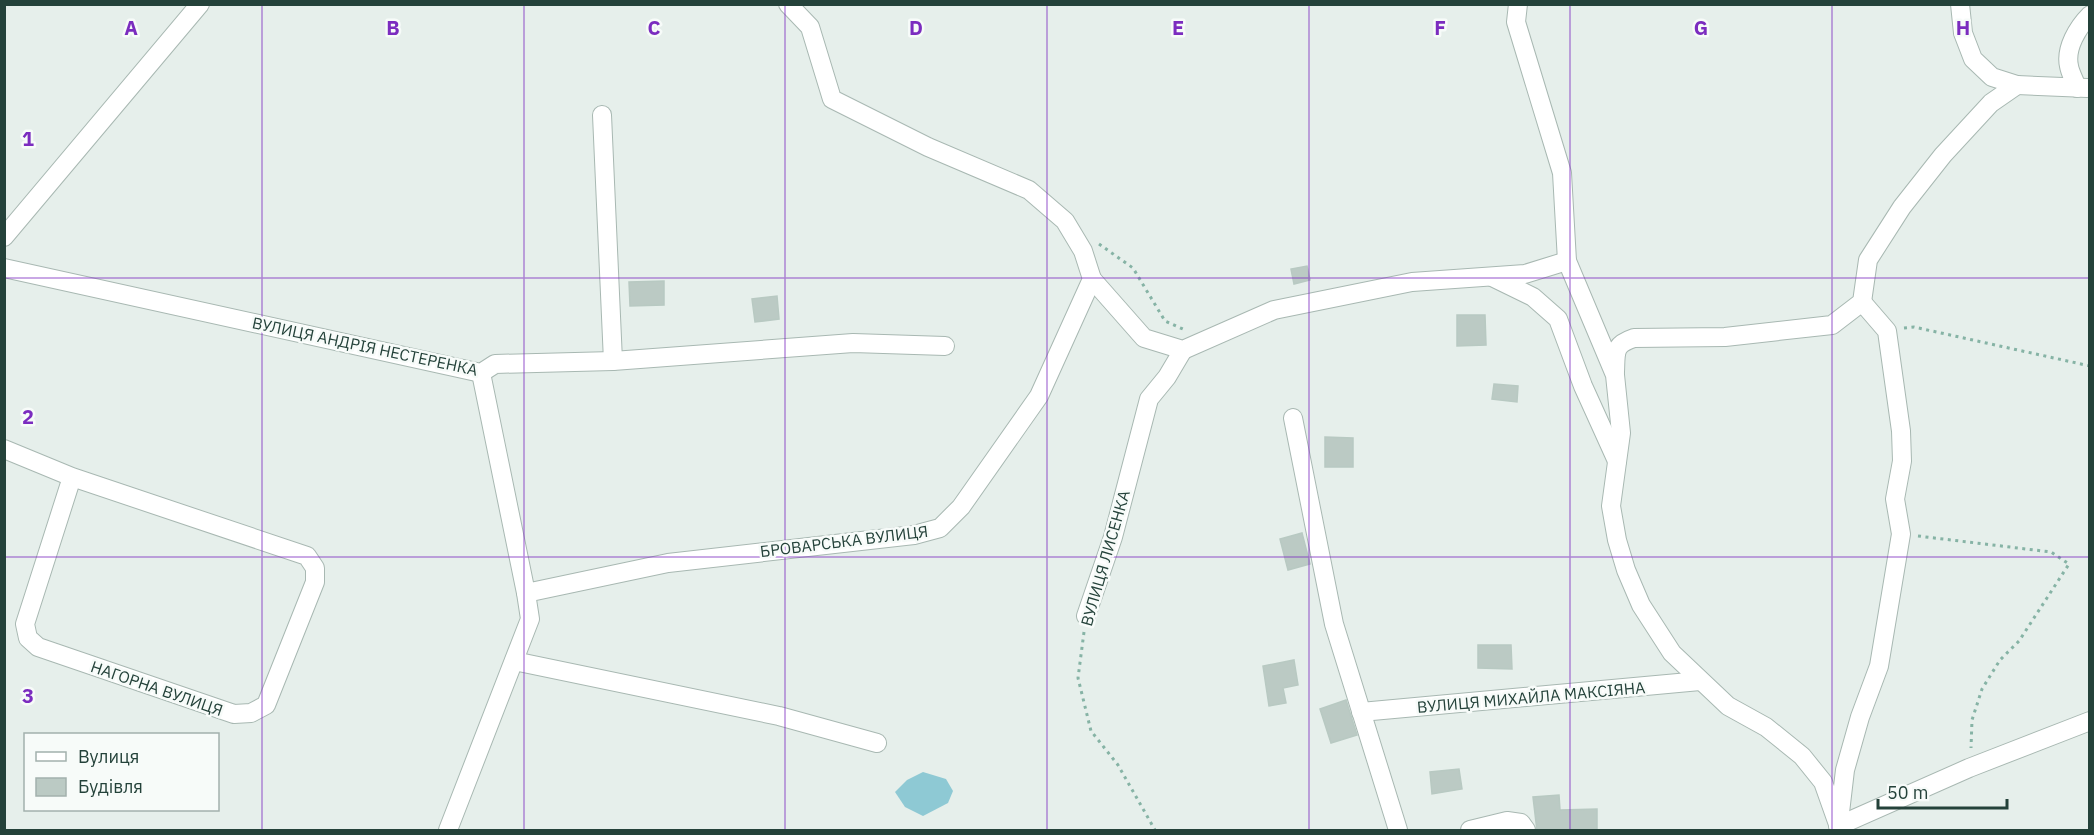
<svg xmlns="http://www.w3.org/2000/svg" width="2094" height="835" font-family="'IBM Plex Sans',sans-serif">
<rect width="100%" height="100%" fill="#e6efeb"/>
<path fill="#8ec9d4" d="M 923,772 L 946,779 L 953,791 L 948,803 L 923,816 L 905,807 L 895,792 L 907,780 Z"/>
<g fill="#bbcac4" stroke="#b8c9c2" stroke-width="1.5">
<path d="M 1307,266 L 1310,280 L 1294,284 L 1291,269 Z"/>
<path d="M 664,281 L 664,305 L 630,306 L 629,282 Z"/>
<path d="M 777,296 L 779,319 L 755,322 L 752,299 Z"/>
<path d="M 1457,315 L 1485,315 L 1486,345 L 1457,346 Z"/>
<path d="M 1494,384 L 1518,386 L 1517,402 L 1492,399 Z"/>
<path d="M 1325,437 L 1353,438 L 1353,467 L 1325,467 Z"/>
<path d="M 1302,533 L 1310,564 L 1288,570 L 1280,539 Z"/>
<path d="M 1478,645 L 1511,645 L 1512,669 L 1478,668 Z"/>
<path d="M 1294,660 L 1298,685 L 1283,688 L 1286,703 L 1269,706 L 1263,666 Z"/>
<path d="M 1346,700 L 1357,735 L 1331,743 L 1320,709 Z"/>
<path d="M 1459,769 L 1462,789 L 1432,794 L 1430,772 Z"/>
<path d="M 1559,795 L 1560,810 L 1597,809 L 1597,831 L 1537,831 L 1533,797 Z"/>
</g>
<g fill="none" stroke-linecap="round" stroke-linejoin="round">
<g stroke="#a8b8b2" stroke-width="20">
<g id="minor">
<path d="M 1518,4 L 1516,22 L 1562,173 L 1567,261 L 1615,375 L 1621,433 L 1611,506 L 1617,540 L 1626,570 L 1641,605 L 1672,653 L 1728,706 L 1766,727 L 1802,756 L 1823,782 L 1840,830"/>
<path d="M 2017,85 L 2087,88"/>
<path d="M 2077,88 C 2075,81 2070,73 2069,66 C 2065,48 2078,27 2090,15"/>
<path d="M 602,115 L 613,361"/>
<path d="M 4,237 L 200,4"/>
<path d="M 4,268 L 481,373 L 495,364 L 613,361 L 853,343 L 945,346"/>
<path d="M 1492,277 L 1533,297 L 1558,319 L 1583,386 L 1617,461"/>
<path d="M 1092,279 L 1144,338 L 1183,350 L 1274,310 L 1412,282 L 1525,274 L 1567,261"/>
<path d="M 1615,372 C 1616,352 1613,345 1634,338 L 1725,337 L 1832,325 L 1862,302 L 1868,260 L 1902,207 L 1943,155 L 1991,103 L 2017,85 L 1992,77 L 1973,59 L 1963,33 L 1960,4"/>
<path d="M 481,373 L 526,593"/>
<path d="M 1293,418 L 1334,624 L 1398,830"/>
<path d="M 4,449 L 72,477 L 307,556 L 315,568 L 315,582 L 266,705 L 251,713 L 234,714 L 38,647 L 28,638 L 25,624 L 72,477"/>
<path d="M 1086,616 L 1113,537 L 1149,399 L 1167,377 L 1183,350"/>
<path d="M 514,661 L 779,716 L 877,743"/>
<path d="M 1361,712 L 1700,681"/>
<path d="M 1839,821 L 1845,770 L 1860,717 L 1879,666 L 1901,534 L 1895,499 L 1902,461 L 1901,431 L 1887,331 L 1862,302"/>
<path d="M 1838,826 L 1969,768 L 2090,721"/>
<path d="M 448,830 L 530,619 L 526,593 L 668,563 L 914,535 L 940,528 L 961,507 L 1039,396 L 1092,279 L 1083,251 L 1065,221 L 1029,190 L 928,147 L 832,99 L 810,27 L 788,4"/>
<path d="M 1470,830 L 1507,821 L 1521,823 L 1526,830"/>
</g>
</g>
<g stroke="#86b3a5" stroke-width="3" stroke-dasharray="3 4.5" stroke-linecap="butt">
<path d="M 1099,244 L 1133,268 L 1165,321 L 1185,330"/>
<path d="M 1904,328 L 1914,327 L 2090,366"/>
<path d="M 1918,536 L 2051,552 L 2069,564 L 2019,641 L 2000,660 L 1982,689 L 1972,720 L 1971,748"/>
<path d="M 1084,632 L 1078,678 L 1091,731 L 1118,765 L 1155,830"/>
</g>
<use href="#minor" stroke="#fff" stroke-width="18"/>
</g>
<path fill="none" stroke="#7b2cbf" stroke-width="1.5" stroke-opacity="0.55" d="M 262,4 L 262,830M 524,4 L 524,830M 785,4 L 785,830M 1047,4 L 1047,830M 1309,4 L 1309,830M 1570,4 L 1570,830M 1832,4 L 1832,830M 4,278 L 2090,278M 4,557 L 2090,557"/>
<g text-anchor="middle" stroke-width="5" stroke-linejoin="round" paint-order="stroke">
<g font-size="16" fill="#24423a" stroke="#f7fbf9">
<text transform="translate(365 346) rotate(12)" y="6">ВУЛИЦЯ АНДРІЯ НЕСТЕРЕНКА</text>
<text transform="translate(844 541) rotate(-7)" y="6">БРОВАРСЬКА ВУЛИЦЯ</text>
<text transform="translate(1105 558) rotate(-74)" y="6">ВУЛИЦЯ ЛИСЕНКА</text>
<text transform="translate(157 688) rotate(19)" y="6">НАГОРНА ВУЛИЦЯ</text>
<text transform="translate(1531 697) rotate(-5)" y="6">ВУЛИЦЯ МИХАЙЛА МАКСІЯНА</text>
</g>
</g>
<g font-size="20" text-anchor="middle" font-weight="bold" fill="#7b2cbf" stroke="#f7fbf9" stroke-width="5" stroke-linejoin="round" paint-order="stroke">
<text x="131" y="35">A</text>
<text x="393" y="35">B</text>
<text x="654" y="35">C</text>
<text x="916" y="35">D</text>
<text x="1178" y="35">E</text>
<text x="1440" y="35">F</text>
<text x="1701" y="35">G</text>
<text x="1963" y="35">H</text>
<text x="28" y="146">1</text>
<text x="28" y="424">2</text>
<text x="28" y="703">3</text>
</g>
<rect width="2094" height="835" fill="none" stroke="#24423a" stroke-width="12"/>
<rect x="24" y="733" width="195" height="78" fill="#f7fbf9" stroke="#a3b1ad" stroke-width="1.5"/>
<rect x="36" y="752" width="30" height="9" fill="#ffffff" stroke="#a3b1ad" stroke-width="1.5"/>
<text x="78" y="763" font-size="18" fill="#24423a">Вулиця</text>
<rect x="36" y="778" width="30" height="18" fill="#bbcac4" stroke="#a3b1ad" stroke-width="1.5"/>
<text x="78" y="793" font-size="18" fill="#24423a">Будівля</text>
<path d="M1878 799v9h129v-9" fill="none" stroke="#24423a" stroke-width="3"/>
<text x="1887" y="799" font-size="18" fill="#24423a" stroke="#f7fbf9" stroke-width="4.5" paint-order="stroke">50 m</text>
</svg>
